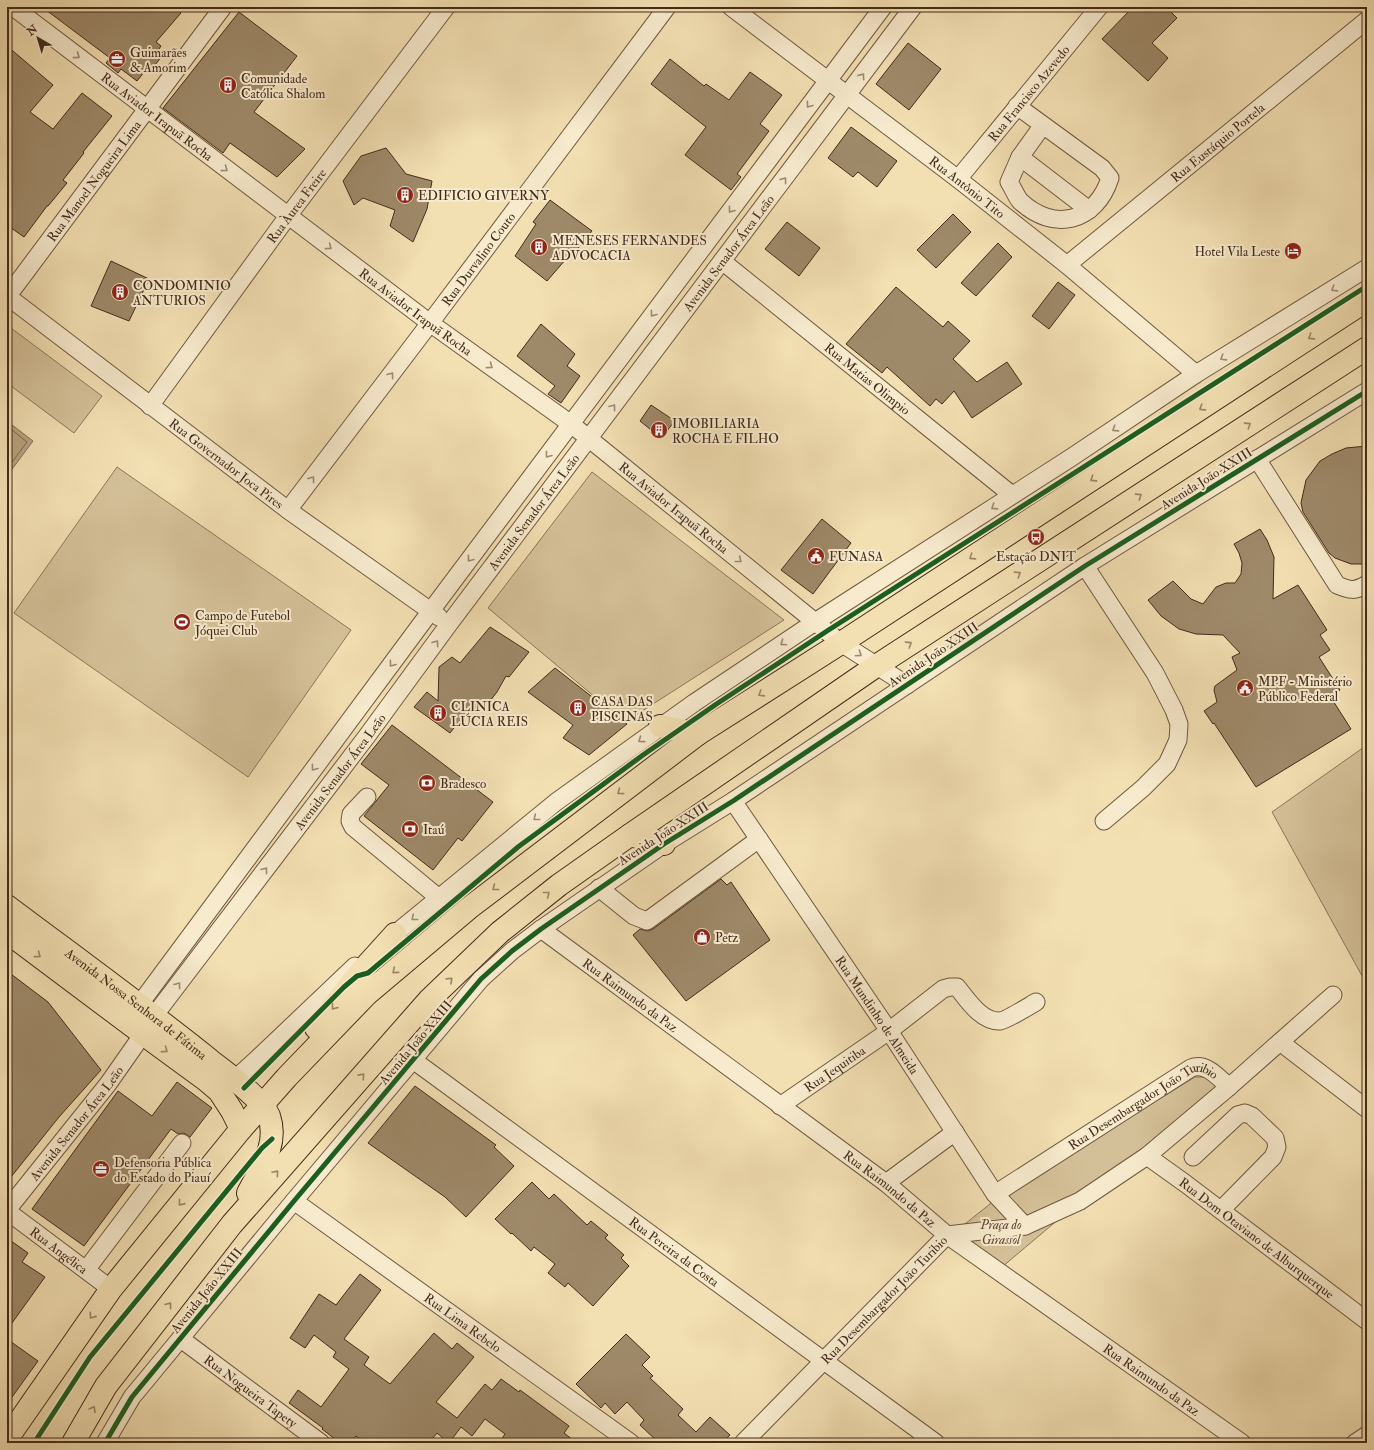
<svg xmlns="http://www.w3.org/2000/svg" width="1374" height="1450" font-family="'IM FELL Double Pica',serif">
<rect width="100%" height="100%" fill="#f2dfb2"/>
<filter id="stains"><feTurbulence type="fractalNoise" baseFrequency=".005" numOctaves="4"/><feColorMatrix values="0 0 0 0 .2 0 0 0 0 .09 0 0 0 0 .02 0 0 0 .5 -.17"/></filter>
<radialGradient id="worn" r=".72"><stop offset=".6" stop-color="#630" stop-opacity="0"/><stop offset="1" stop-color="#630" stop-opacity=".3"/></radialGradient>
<g fill="#d4c098" stroke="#8c7659">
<path d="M 7,325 L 102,396 L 74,433 L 7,383 Z"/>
<path d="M 117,467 L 351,630 L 248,777 L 14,613 Z"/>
<path d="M 592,472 L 784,620 L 625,722 L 488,608 Z"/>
<path d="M 1367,745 L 1367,985 L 1272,812 Z"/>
<path d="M 1195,1077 L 1208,1077 L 1218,1085 L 1002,1267 L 956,1231 L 990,1204 Z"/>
</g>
<path fill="#b7a27e" stroke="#897256" d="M 7,421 L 33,441 L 7,476 Z"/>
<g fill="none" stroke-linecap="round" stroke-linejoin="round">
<path stroke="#7e664c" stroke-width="1" d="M 7,426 L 27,442 L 7,469"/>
</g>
<g fill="#9e8969" stroke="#442b1a">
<path d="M 42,7 L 174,7 L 181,13 L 156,42 L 161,46 L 157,52 L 162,56 L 148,74 L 145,71 L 137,81 L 121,69 L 118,73 L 106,63 L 110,58 Z"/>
<path d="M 1133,7 L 1166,7 L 1177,18 L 1152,43 L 1168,58 L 1148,81 L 1102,39 Z"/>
<path d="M 239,12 L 297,56 L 254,112 L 305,149 L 277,177 L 230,143 L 223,153 L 163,108 Z"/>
<path d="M 908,43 L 941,69 L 909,110 L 876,84 Z"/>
<path d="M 7,46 L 53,85 L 30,112 L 53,129 L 82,93 L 112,116 L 83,152 L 84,153 L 63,180 L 67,183 L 48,206 L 47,206 L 24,237 L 7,225 Z"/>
<path d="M 670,59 L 704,86 L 706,84 L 729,100 L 750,72 L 782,95 L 760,124 L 769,131 L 737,174 L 741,177 L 731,190 L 685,155 L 706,127 L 651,84 Z"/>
<path d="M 851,127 L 897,161 L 877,187 L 858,172 L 853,177 L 828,158 Z"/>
<path d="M 386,148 L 406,174 L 432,181 L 427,209 L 413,242 L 390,226 L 395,210 L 363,198 L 354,205 L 343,181 L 361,156 Z"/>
<path d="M 550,200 L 592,231 L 575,252 L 573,251 L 547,281 L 515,256 L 536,224 L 533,222 Z"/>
<path d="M 953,214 L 971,232 L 936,268 L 917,250 Z"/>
<path d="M 787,222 L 820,248 L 799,276 L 765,249 Z"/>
<path d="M 998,243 L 1012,257 L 976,296 L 961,283 Z"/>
<path d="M 111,261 L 149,279 L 129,321 L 91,306 Z"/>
<path d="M 1058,282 L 1075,295 L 1049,329 L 1032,316 Z"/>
<path d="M 896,287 L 943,327 L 948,321 L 970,341 L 953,359 L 977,382 L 1007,362 L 1022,384 L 972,418 L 954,391 L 942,404 L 936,399 L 930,406 L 887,367 L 882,373 L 846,344 Z"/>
<path d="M 541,324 L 575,354 L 567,366 L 580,376 L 561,403 L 548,394 L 555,386 L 517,356 Z"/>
<path d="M 651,405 L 675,421 L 661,438 L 640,421 Z"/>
<path d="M 1367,446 L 1367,564 L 1351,564 L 1335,558 L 1329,553 L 1303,512 L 1301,503 L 1306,480 L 1320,461 L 1332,454 L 1346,448 Z"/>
<path d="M 822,519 L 851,543 L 813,594 L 781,570 Z"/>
<path d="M 1260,529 L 1267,540 L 1274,557 L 1273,599 L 1298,585 L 1327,630 L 1320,635 L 1330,650 L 1319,657 L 1340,690 L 1330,696 L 1351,729 L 1256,787 L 1214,723 L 1213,724 L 1204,711 L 1217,702 L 1214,690 L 1215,686 L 1237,670 L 1232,657 L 1240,653 L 1223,635 L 1196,634 L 1179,629 L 1161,616 L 1148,600 L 1173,581 L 1191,599 L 1203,604 L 1216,587 L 1226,583 L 1235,583 L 1241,574 L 1242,563 L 1239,553 L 1234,544 Z"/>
<path d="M 490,627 L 529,652 L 509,677 L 506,676 L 497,692 L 486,706 L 478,709 L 472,705 L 450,733 L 414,707 L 427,692 L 438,701 L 439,667 L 452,657 L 460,663 Z"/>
<path d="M 555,668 L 627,724 L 589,755 L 563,738 L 573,725 L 528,692 Z"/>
<path d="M 392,725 L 493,802 L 462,841 L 458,838 L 433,870 L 364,816 L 389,785 L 361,764 Z"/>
<path d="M 721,879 L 727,885 L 731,882 L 770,940 L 686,1001 L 633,935 L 640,929 L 648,931 L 653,929 Z"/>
<path d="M 7,971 L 48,1002 L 101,1070 L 59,1117 L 7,1182 Z"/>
<path d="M 177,1082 L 212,1108 L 190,1137 L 184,1133 L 178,1134 L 171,1129 L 84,1246 L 32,1209 L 118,1091 L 152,1116 Z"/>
<path d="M 415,1086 L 496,1145 L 494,1147 L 514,1166 L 466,1217 L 445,1197 L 368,1143 Z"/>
<path d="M 532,1182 L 549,1199 L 554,1194 L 587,1225 L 591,1221 L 608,1235 L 605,1238 L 624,1255 L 621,1258 L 629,1266 L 593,1306 L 568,1283 L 565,1287 L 548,1273 L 555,1264 L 534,1247 L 531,1251 L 512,1233 L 511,1234 L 495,1219 Z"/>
<path d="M 7,1238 L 28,1253 L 22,1262 L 45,1277 L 7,1330 Z"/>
<path d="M 360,1274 L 381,1290 L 344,1339 L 369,1357 L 364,1365 L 390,1384 L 434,1333 L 452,1349 L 457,1343 L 474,1357 L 436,1402 L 457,1418 L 485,1384 L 492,1390 L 501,1379 L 519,1392 L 520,1390 L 569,1426 L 564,1433 L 577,1443 L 499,1443 L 505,1434 L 485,1419 L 472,1436 L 461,1427 L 449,1443 L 437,1433 L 429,1443 L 366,1443 L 356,1436 L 351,1443 L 340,1443 L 322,1429 L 323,1428 L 289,1403 L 298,1390 L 321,1407 L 349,1369 L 333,1357 L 336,1352 L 314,1335 L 305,1348 L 290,1338 L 319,1294 L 336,1305 Z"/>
<path d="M 626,1334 L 650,1357 L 642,1365 L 653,1376 L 650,1378 L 683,1409 L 678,1415 L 696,1432 L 710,1417 L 730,1435 L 722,1443 L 659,1443 L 640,1425 L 644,1420 L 627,1402 L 615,1414 L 605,1403 L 601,1408 L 576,1384 Z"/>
<path d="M 7,1339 L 38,1361 L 7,1404 Z"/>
</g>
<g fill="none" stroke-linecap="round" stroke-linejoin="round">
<g stroke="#705840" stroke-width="19">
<g id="minor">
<path id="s1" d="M 13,7 L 430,323 L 571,424 L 841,643 L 907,685"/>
<path id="s2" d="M 731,7 L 958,179 L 1067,265 L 1196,374"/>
<path d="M 1017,106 L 1102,168 L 1110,178 C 1096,222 1054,233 1020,201 C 1016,196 1013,188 1009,182 L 1020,157 L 1043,125"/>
<path d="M 1020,157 L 1089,210"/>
<path id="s3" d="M 958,179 L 1099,7"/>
<path id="s4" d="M 722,261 L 1012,495"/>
<path id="s5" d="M 1067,265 L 1367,20"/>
<path id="s6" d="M 7,296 L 288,510 L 439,617"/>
<path id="s7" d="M 7,297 L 223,7"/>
<path id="s8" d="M 150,406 L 288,216 L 446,7"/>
<path d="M 1257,459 L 1337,585 C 1349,590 1355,592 1367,584"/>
<path id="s9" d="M 288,510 L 430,323 L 667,7"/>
<path d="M 1085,566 L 1155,673 L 1174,710 L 1179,724 L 1178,740 L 1167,764 L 1143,788 L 1104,821"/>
<path d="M 367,797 L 351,814 L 350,821 L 353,827 L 439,898"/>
<path id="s10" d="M 733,801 L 889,1031 L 995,1194 L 1025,1226"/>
<path d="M 599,888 L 634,916 L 647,921 L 759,839"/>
<path id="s11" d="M 541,929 L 886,1183 L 947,1235 L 1242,1443"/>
<path d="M 385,942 L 556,802 L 694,703 L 815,622 L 1072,457 L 1196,374 L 1367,268"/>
<path d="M 139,1005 L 430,612 L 883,7"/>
<path id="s12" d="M 154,1016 L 367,736 L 449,624 L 913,7"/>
<path d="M 1280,1042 L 1367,1109"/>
<path id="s13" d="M 413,1060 L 936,1443"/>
<path d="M 234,1080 L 257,1059 L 355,966"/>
<path id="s14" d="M 780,1106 L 889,1031 L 943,989 L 950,987 L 957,987 C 967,999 981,1022 1000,1021 C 1007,1020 1029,1006 1036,1002"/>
<path id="s15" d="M 1147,1156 L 1186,1184 L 1367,1321"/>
<path d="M 1193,1157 L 1238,1115 L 1245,1113 L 1252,1116 L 1275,1138 L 1277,1147 L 1273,1157 L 1221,1210"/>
<path d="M 886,1183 L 955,1132"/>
<path id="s16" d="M 995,1194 L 1191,1068 C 1206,1062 1218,1077 1229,1087"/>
<path id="s17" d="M 294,1201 L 631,1443"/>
<path id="s18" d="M 7,1210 L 108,1084 L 143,1034"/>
<path id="s19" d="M 7,1211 L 111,1289"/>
<path d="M 86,1270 L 182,1143"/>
<path id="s20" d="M 181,1339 L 321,1443"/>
<path d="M 105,1443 L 132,1397 L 294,1201 L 481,979 L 512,951 L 541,929 L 664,844 L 733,801 L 1085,566 L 1367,391"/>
<path id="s21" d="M 743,1443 L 947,1235 L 1025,1226 L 1080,1201 L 1147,1156 L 1229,1087 L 1333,995"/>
<path d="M 1355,1443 L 1367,1435"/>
</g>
</g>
<g stroke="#442b1a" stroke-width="24">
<g id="major">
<path d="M 660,726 L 698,734"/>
<path d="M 630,835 L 664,844"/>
<path id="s22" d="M 7,906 C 75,957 144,1007 210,1060 C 226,1073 262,1098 269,1116 C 279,1145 260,1169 248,1193"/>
<path d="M 7,932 L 143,1034 L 206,1080 L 219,1091 L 232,1111 L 241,1129"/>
<path d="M 316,1028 L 357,976 L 395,934"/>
<path d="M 7,1439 L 111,1289 L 241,1129 L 287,1077 L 367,994 L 469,908 L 698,734 L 841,643 L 1367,300"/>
<path d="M 73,1443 L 106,1386 L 232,1224 L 429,1000 L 500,932 L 559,885 L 630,835 L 876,666 L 1367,348"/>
</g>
</g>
<use href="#minor" stroke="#f7eacd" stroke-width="17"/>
<use href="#major" stroke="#f2dfb2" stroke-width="22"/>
<g stroke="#f7eacd" stroke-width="8">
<g id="cycleway">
<path d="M 244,1088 L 344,987 L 357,976 L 368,973 L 518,847 L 643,755 L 715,705 L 827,631 L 1367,286"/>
<path d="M 34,1443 L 90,1357 L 262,1148 L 272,1139"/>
<path d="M 105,1443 L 132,1397 L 294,1201 L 481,979 L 512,951 L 541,929 L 664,844 L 733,801 L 1085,566 L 1367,391"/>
</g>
</g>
<use href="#cycleway" stroke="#1b5e20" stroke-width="5"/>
</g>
<defs><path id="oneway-chevron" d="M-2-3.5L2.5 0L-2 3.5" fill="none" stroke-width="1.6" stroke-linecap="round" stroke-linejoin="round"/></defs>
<g stroke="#9e8a74">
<use href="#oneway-chevron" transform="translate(77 56) rotate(37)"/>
<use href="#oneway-chevron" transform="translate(862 76) rotate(-54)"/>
<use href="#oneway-chevron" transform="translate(809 105) rotate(127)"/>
<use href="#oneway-chevron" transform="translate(225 169) rotate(37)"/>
<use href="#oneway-chevron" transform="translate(784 180) rotate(-53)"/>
<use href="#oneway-chevron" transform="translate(731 210) rotate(127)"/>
<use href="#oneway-chevron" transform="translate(329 247) rotate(37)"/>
<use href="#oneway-chevron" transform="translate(1334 289) rotate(148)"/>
<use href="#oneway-chevron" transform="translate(653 314) rotate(127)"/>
<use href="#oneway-chevron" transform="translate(1223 358) rotate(148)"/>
<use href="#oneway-chevron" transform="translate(490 366) rotate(36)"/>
<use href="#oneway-chevron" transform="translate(391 375) rotate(-53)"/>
<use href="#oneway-chevron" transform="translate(613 407) rotate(-53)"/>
<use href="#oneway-chevron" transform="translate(1115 429) rotate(147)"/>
<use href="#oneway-chevron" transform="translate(548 455) rotate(127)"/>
<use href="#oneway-chevron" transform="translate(312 479) rotate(-53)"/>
<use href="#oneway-chevron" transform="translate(994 507) rotate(147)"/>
<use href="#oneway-chevron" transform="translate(470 559) rotate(127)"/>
<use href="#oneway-chevron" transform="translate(739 560) rotate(39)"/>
<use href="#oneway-chevron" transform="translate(436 643) rotate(-54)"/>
<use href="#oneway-chevron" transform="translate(783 643) rotate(146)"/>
<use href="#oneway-chevron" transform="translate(859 654) rotate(34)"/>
<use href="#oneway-chevron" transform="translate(392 664) rotate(127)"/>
<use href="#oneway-chevron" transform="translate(641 740) rotate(144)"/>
<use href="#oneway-chevron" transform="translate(314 768) rotate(127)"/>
<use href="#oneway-chevron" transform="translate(536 818) rotate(141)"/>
<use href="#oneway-chevron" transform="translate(265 870) rotate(-52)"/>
<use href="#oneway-chevron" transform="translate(414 918) rotate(141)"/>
<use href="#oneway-chevron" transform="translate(178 985) rotate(-53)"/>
</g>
<g stroke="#9b8566">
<use href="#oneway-chevron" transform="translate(1311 337) rotate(147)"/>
<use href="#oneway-chevron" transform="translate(1202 408) rotate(147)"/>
<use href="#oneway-chevron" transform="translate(1248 425) rotate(-33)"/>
<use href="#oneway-chevron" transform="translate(1093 479) rotate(147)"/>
<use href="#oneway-chevron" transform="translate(1139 496) rotate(-33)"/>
<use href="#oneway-chevron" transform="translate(972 557) rotate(147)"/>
<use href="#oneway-chevron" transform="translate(1018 574) rotate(-33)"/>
<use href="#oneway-chevron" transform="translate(909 644) rotate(-33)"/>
<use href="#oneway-chevron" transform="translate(761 694) rotate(148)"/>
<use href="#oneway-chevron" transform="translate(620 792) rotate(143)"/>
<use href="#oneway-chevron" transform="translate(495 888) rotate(142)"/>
<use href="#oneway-chevron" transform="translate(547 894) rotate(-38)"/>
<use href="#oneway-chevron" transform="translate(38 955) rotate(37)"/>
<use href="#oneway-chevron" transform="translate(395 971) rotate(140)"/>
<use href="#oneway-chevron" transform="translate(450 980) rotate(-44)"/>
<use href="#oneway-chevron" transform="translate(334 1007) rotate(128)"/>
<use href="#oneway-chevron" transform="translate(165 1050) rotate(36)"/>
<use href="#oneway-chevron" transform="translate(362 1076) rotate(-48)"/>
<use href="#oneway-chevron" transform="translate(276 1173) rotate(-49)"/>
<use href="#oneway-chevron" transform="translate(181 1203) rotate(129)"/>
<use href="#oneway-chevron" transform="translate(169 1305) rotate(-52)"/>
<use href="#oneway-chevron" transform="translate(92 1316) rotate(125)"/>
<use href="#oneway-chevron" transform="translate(93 1409) rotate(-59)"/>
</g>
<defs>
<g id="office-disc" transform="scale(0.9)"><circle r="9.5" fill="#8f2418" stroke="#f7eacd"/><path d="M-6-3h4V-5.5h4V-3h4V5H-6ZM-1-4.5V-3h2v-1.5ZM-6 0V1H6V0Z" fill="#fff"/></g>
<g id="building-disc" transform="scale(0.9)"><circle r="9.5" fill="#8f2418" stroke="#f7eacd"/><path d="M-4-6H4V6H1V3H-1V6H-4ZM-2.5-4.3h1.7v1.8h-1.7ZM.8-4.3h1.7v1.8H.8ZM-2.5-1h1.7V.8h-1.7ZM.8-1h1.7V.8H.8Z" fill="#fff"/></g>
<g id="hotel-disc" transform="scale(0.9)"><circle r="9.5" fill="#8f2418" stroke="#f7eacd"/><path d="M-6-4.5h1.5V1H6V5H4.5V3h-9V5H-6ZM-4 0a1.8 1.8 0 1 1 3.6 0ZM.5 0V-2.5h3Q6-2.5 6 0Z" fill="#fff"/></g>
<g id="bus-disc" transform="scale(0.9)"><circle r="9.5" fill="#8f2418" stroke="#f7eacd"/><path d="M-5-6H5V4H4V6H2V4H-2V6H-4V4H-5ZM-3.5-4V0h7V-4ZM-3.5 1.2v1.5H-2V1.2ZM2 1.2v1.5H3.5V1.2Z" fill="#fff"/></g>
<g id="civic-disc" transform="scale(0.9)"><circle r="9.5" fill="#8f2418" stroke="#f7eacd"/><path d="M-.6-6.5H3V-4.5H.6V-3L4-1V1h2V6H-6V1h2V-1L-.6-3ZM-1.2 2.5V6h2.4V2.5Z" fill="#fff"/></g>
<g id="stadium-disc" transform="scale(0.9)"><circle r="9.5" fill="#8f2418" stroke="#f7eacd"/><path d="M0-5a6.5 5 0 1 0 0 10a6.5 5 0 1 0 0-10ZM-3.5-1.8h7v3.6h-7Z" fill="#fff"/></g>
<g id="bank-disc" transform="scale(0.9)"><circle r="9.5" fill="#8f2418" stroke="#f7eacd"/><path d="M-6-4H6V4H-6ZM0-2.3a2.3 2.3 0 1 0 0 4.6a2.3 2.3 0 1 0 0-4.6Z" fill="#fff"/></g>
<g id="shop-disc" transform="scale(0.9)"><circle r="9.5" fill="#8f2418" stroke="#f7eacd"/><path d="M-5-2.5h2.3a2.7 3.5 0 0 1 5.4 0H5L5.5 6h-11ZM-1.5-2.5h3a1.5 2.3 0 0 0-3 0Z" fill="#fff"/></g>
</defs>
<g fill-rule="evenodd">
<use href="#office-disc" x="117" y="59"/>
<use href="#building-disc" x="228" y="85"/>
<use href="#building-disc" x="405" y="195"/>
<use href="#building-disc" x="539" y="247"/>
<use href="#hotel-disc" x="1293" y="251"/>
<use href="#building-disc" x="120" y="292"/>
<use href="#building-disc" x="659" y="430"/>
<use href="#bus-disc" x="1036" y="537"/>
<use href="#civic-disc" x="816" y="556"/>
<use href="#stadium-disc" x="182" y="622"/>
<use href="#civic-disc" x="1245" y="688"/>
<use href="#building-disc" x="578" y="708"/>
<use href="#building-disc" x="438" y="713"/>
<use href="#bank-disc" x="427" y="783"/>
<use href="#bank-disc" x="410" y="829"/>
<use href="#shop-disc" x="702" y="937"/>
<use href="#office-disc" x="101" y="1169"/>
</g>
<g text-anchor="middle" stroke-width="4" stroke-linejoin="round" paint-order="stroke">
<g font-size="13" fill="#442b1a" stroke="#f7eacd" text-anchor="start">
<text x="130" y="57">Guimarães<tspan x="130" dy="15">&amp; Amorim</tspan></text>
<text x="241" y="83">Comunidade<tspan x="241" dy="15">Católica Shalom</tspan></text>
<text x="418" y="200">EDIFICIO GIVERNY</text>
<text x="552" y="245">MENESES FERNANDES<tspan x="552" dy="15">ADVOCACIA</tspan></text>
<text x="1280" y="256" text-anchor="end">Hotel Vila Leste</text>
<text x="133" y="290">CONDOMINIO<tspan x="133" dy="15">ANTURIOS</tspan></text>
<text x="672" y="428">IMOBILIARIA<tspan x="672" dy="15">ROCHA E FILHO</tspan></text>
<text x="829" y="561">FUNASA</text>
<text x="1036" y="561" text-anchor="middle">Estação DNIT</text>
<text x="195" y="620">Campo de Futebol<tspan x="195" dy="15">Jóquei Club</tspan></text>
<text x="1258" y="686">MPF - Ministério<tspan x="1258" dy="15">Público Federal</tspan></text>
<text x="591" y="706">CASA DAS<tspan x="591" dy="15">PISCINAS</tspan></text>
<text x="451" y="711">CLINICA<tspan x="451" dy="15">LÚCIA REIS</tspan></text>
<text x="440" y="788">Bradesco</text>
<text x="423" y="834">Itaú</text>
<text x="715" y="942">Petz</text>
<text x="114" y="1167">Defensoria Pública<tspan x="114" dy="15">do Estado do Piauí</tspan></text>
</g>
<g font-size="13" fill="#442b1a" stroke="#f7eacd">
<text dy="5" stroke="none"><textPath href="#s3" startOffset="111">Rua Francisco Azevedo</textPath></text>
<text dy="5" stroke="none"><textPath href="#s1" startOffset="181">Rua Aviador Irapuã Rocha</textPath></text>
<text dy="5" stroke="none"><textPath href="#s5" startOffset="194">Rua Eustáquio Portela</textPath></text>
<text dy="5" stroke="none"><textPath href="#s7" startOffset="145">Rua Manoel Nogueira Lima</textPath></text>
<text dy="5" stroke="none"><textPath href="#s2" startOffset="297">Rua Antônio Tito</textPath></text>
<text dy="5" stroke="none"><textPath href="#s8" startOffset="248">Rua Àurea Freire</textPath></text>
<text dy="5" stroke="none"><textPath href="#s12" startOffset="955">Avenida Senador Área Leão</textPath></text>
<text dy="5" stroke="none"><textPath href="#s9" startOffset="315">Rua Durvalino Couto</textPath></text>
<text dy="5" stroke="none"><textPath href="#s1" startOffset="505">Rua Aviador Irapuã Rocha</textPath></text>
<text dy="5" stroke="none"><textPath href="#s4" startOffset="187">Rua Matias Olimpio</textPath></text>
<text dy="5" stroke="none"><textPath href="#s6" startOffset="276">Rua Governador Joca Pires</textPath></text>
<text transform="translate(1206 478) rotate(-32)" y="5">Avenida João XXIII</text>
<text dy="5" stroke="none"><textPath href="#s1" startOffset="829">Rua Aviador Irapuã Rocha</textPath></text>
<text dy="5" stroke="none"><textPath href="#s12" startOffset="631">Avenida Senador Área Leão</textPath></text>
<text transform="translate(933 654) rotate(-34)" y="5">Avenida João XXIII</text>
<text dy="5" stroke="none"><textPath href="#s12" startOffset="307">Avenida Senador Área Leão</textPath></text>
<text transform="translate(663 833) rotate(-33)" y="5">Avenida João XXIII</text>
<text dy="5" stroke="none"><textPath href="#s11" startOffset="111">Rua Raimundo da Paz</textPath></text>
<text dy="5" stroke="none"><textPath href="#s22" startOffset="162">Avenida Nossa Senhora de Fátima</textPath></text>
<text dy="5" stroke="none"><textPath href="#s10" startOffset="258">Rua Mundinho de Almeida</textPath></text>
<text transform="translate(415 1042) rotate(-50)" y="5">Avenida João XXIII</text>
<text dy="5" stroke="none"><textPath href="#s14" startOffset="66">Rua Jequitiba</textPath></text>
<text dy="5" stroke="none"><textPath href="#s16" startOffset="175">Rua Desembargador João Turibio</textPath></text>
<text dy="5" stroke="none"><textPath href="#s18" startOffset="111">Avenida Senador Área Leão</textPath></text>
<text dy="5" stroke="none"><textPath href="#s11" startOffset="435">Rua Raimundo da Paz</textPath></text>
<text dy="5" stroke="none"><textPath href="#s15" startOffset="137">Rua Dom Otaviano de Alburquerque</textPath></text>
<text dy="5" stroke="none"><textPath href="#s19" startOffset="65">Rua Angélica</textPath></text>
<text dy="5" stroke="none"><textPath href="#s13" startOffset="324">Rua Pereira da Costa</textPath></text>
<text transform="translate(206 1290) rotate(-51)" y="5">Avenida João XXIII</text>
<text dy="5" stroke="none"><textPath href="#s21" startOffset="201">Rua Desembargador João Turibio</textPath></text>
<text dy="5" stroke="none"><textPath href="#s17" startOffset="208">Rua Lima Rebelo</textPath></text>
<text dy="5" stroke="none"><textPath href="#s11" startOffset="759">Rua Raimundo da Paz</textPath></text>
<text dy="5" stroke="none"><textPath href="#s20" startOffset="87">Rua Nogueira Tapety</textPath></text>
</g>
<g font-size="13" font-style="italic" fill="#614933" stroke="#f7eacd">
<text x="1001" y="1229">Praça do<tspan x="1001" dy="15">Girassol</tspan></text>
</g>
</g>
<rect width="1374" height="1450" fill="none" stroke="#f2dfb2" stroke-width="24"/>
<rect x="8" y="8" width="1358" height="1434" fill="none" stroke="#442b1a" stroke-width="2"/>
<rect x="12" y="12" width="1350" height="1426" fill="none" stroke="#442b1a"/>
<g transform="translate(38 38) rotate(322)" stroke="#f7eacd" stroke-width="3" paint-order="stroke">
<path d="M0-3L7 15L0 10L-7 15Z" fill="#442b1a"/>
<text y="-6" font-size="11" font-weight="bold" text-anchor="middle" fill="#442b1a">N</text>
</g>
<rect width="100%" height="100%" filter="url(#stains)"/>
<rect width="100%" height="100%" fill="url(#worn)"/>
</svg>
